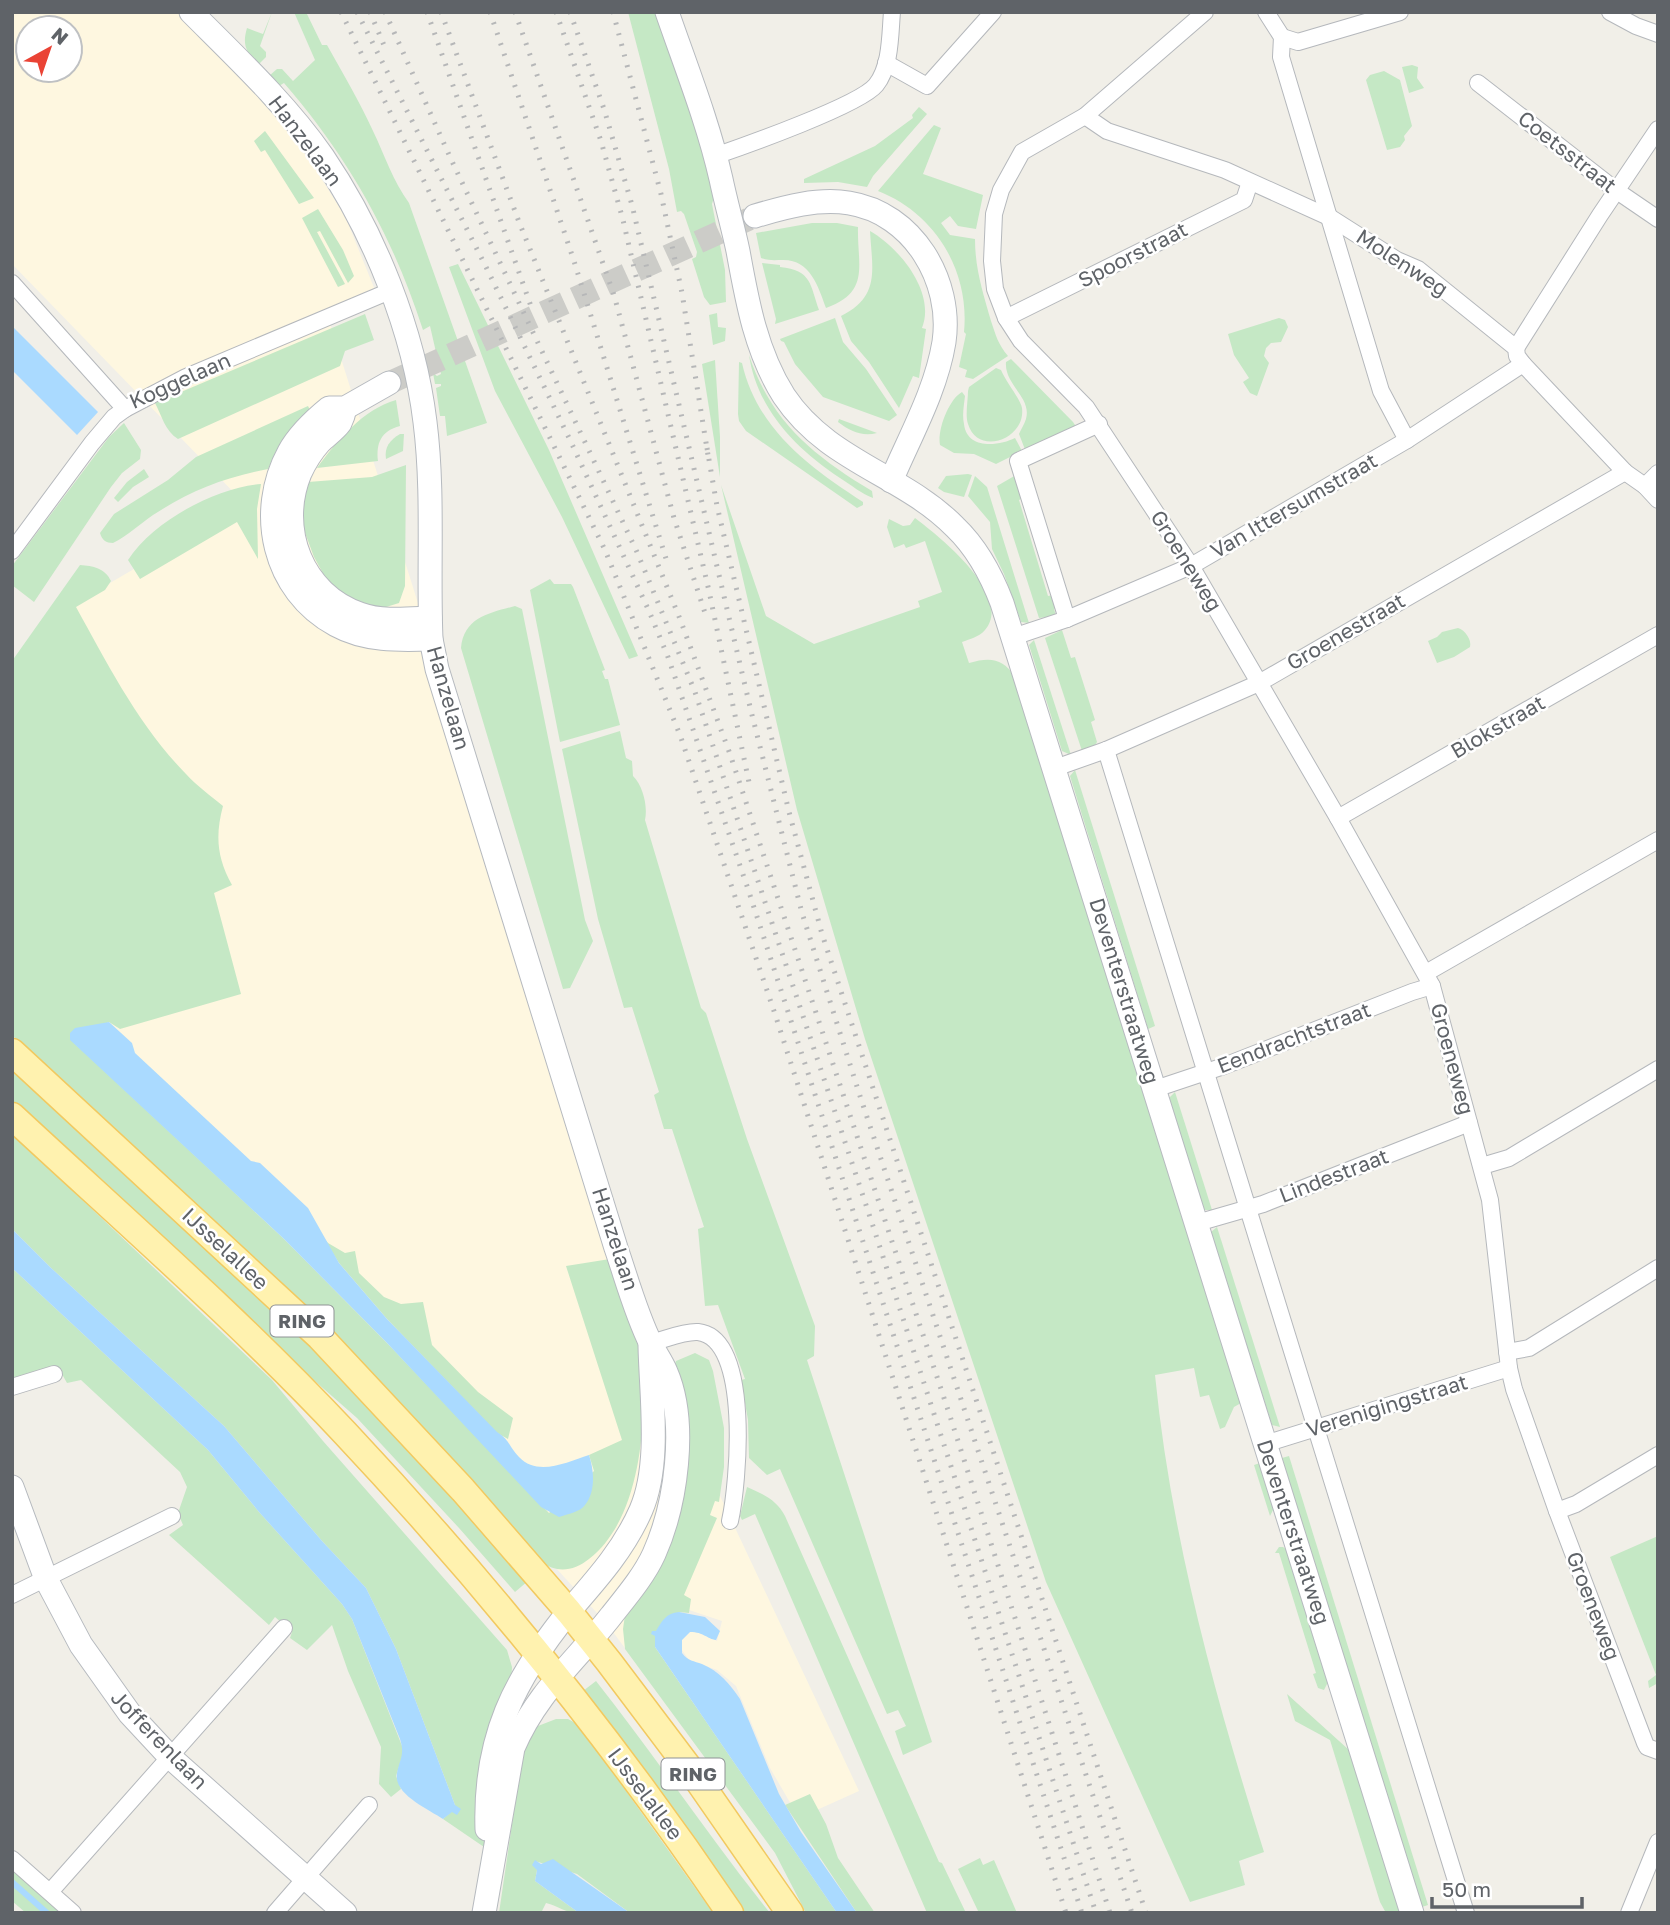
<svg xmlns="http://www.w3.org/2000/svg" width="1670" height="1925" font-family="'Golos Text',sans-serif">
<rect width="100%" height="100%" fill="#f1efe8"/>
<path fill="#fef7e0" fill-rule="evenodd" d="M 12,12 L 178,12 L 261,99 L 307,156 L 345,216 L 377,295 L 328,317 L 656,1360 L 859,1791 L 799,1818 L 770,1768 L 736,1686 L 717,1670 L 689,1660 L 682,1650 L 682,1640 L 690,1632 L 700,1632 L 717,1641 L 722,1621 L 683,1608 L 652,1628 L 778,1853 L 607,1624 L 411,1409 L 46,1066 L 153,748 L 69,607 L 245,504 L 12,264 ZM 28,28 L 70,28 L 70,70 L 28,70 Z"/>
<g fill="#c5e8c5">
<path d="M 272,12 L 260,46 L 266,52 L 266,57 L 258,65 C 246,52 242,45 247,28 L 263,34 Z"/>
<path d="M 294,12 L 306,12 L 322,45 L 327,45 C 343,74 360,102 373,131 C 385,156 393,181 409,203 L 487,423 L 447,436 L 445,416 L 440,416 L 436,388 L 441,386 L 441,384 L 435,384 L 433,373 L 437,376 L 441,374 L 430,326 L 423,330 C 392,235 349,158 284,83 L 279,86 L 269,76 L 277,69 L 282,69 L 293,81 L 315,60 Z"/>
<path d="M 628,12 L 658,12 L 694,117 L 715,194 L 712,204 L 725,270 L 726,302 L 710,305 L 704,297 L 692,259 L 696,257 L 697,252 L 684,214 L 681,211 L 677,212 L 669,169 Z"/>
<path d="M 1412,65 L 1418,67 L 1417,78 L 1424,88 L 1409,93 L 1402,67 Z"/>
<path d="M 1384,71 L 1400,80 L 1412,126 L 1404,136 L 1405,140 L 1400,147 L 1387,150 L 1366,80 L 1370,75 Z"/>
<path d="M 919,107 L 927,114 L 873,176 L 867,187 L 838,182 L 804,183 L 804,179 L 875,146 L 913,118 L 912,115 Z"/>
<path d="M 934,125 L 941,128 L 923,174 L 983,195 L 976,229 L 958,226 L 950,216 L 941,223 L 950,235 L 975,239 C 975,269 983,293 991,321 C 996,336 998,344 1008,356 L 973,379 L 965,377 L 967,370 L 959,367 L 966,334 L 964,332 C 970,271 935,213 878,191 Z"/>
<path d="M 265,131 L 314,198 L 299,204 L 265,150 L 261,152 L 254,141 Z"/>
<path d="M 318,209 L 343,250 L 354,276 L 348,283 L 320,231 L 317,232 L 345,284 L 338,287 L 302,218 Z"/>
<path d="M 812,223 L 837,223 L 858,227 C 857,265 871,292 826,308 C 818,286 810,259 782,260 C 776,260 769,261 761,258 L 756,233 Z"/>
<path d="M 870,231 C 900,248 936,293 922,328 L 926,329 L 919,378 L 913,376 L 899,408 L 869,362 L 851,341 L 841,316 C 881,296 872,269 870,231 Z"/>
<path d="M 762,263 L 780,265 L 780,267 C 812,270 810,285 819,310 L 775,324 L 776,319 Z"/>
<path d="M 458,264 L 549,450 L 638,656 L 629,659 L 562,517 L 495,391 L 449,267 Z"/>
<path d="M 717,313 L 718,327 L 726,328 L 725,341 L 713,345 L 709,315 Z"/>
<path d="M 365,314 L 374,340 L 345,351 L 340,366 L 178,439 C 165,431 162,416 155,403 Z"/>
<path d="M 835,318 L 843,342 L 866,369 L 897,415 L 889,421 L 823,397 L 795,364 L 784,342 L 781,341 L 780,339 Z"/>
<path d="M 1279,318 L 1285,320 L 1288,327 L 1281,342 L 1271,343 L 1266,348 L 1264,356 L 1269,363 L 1257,396 L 1250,393 L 1243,382 L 1249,378 L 1234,355 L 1228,334 Z"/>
<path d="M 749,355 C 771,422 814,456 872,491 L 873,498 C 862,494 851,485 840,478 C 796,449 757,409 749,355 Z"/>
<path d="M 1011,359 L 1073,422 L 1077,428 L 1026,452 L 1019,434 C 1021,429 1024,425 1026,419 C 1032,397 1004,385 1006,362 Z"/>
<path d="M 715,360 L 720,437 L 720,477 L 702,364 Z"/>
<path d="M 739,362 L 742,363 C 757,429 809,467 863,502 L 863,505 L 857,508 L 746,431 L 739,421 L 738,414 Z"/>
<path d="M 996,368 L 1001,370 C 1006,382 1021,400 1022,408 C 1026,439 978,457 968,424 C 965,415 968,401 968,391 L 969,387 Z"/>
<path d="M 962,392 L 965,396 C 964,405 962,415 964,424 C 967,450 999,446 1015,438 L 1022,451 L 996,464 L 974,454 L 954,453 L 940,445 C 937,430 949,399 962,392 Z"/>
<path d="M 396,400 L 400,426 C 381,431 376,443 378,461 L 317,468 C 336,442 363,409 396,400 Z"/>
<path d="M 308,406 L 310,410 L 279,446 L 268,469 C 223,478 192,490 153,515 C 140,524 127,536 113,543 C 106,543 102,540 100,533 L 114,514 L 168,480 L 196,457 Z"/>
<path d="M 839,419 L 877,433 C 862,437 850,431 838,422 Z"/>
<path d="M 124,423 L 141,450 L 140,459 L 122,473 L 111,487 L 34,602 L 12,585 L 12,566 L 109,437 Z"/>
<path d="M 400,434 L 404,434 L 403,451 L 386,459 C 384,447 390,440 400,434 Z"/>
<path d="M 406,465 L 405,586 L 399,603 L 383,608 L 356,602 L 330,586 L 314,557 L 304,530 L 302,509 L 308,482 L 372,477 Z"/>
<path d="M 144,469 L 149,477 L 133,487 L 118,502 L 114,498 L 127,482 Z"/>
<path d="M 968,474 L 972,475 L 964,497 L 944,492 L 938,488 L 946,476 Z"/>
<path d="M 1016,475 L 1023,498 L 1019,500 L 1048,596 L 1053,595 L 1057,607 L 1054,609 L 1056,616 L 1039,618 L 997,486 Z"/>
<path d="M 975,476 L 987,487 L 1029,623 L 1021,622 L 1004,574 L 992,549 L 990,522 L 968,496 Z"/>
<path d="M 261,484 L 257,509 L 258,559 L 237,522 L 140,579 L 128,560 C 153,521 217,487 261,484 Z"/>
<path d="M 721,485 L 766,616 L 814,644 L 920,607 L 918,601 L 942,592 L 925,541 L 906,548 L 904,544 L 894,548 L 887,527 L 889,519 L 903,526 L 910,525 L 915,518 C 939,536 1014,596 985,630 C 979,637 970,639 962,642 L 969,663 C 990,657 1003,658 1015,677 L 1241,1403 L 1234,1407 L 1225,1427 L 1220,1429 L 1209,1395 L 1200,1397 L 1194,1368 L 1155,1375 C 1171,1537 1215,1697 1264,1852 L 1239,1861 L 1245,1885 L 1190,1902 L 1046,1582 L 865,1039 L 797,810 Z"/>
<path d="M 80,565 C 93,566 105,568 111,581 L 105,590 L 76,607 C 108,665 139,726 186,774 C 197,786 211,796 223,806 C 215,836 217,858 232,885 L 214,893 L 241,994 L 120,1029 L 109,1022 L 71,1040 L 284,1239 L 387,1343 L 549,1513 L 594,1471 L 589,1455 L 622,1440 L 566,1266 L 610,1259 C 619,1285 631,1313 637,1340 C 650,1403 645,1516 589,1559 C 574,1571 556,1574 541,1561 C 480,1492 420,1423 355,1358 C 244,1247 127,1141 12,1035 L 12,661 Z"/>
<path d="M 550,579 L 554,584 L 571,584 L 573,587 L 605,670 L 602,671 L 605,679 L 608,679 L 620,725 L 560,742 L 530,590 Z"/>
<path d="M 515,606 L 522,609 L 585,920 L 593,941 L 570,988 L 563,989 L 461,648 C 464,617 490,613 515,606 Z"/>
<path d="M 1458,628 C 1465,630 1472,640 1470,647 L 1454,657 L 1437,663 L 1428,641 L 1437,637 L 1442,632 Z"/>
<path d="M 1062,630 L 1071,658 L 1075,657 L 1095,720 L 1091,722 L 1097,742 L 1095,745 L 1082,751 L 1045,638 Z"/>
<path d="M 1034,640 L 1071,755 L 1062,751 L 1029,645 Z"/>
<path d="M 620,731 L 626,758 L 632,761 L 633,776 C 643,786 648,806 645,820 L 701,1008 L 706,1013 L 747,1139 L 815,1326 L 814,1356 L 807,1360 L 932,1742 L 903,1755 L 895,1731 L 906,1726 L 898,1710 L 887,1714 L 780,1469 L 767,1475 L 749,1458 L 748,1420 L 741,1380 L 745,1379 L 718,1305 L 705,1306 L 698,1229 L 704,1227 L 672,1129 L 664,1129 L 654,1095 L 659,1092 L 632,1007 L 624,1008 L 598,919 L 562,749 Z"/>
<path d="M 1075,770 L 1155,1026 L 1148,1029 L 1070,776 Z"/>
<path d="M 12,1066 L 242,1278 L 382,1419 L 528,1581 L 515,1592 L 459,1528 L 357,1418 L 252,1326 L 12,1105 Z"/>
<path d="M 1175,1092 L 1212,1210 L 1204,1210 L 1169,1098 Z"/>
<path d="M 12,1133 L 272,1380 L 323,1441 L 507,1650 L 512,1667 L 511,1686 L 484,1817 L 484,1847 L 443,1819 L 452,1811 L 455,1805 L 396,1649 L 366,1588 L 322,1541 L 224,1426 L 50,1267 L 12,1229 Z"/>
<path d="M 1217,1227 L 1280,1427 L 1272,1425 L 1211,1232 Z"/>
<path d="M 322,1236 L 328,1243 L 345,1253 L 355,1251 L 359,1273 L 384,1297 L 401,1304 L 423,1302 L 432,1345 L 478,1392 L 513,1418 L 508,1439 L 497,1433 L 387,1319 L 339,1263 Z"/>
<path d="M 12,1268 L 208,1450 L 259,1512 L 342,1604 L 352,1619 L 404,1751 L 396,1776 L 401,1789 L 391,1797 L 379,1784 L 381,1747 L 348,1671 L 332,1625 L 307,1650 L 290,1638 L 292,1632 L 275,1617 L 269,1625 L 169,1535 L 183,1525 L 178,1513 L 187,1487 L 180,1472 L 81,1380 L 67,1383 L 58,1367 L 12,1382 Z"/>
<path d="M 695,1353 L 709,1360 L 713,1371 L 724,1428 L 724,1467 L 719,1502 L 715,1501 L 710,1515 L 717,1518 L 684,1595 L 691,1599 L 689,1613 L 679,1612 L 655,1636 L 655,1647 L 837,1913 L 806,1913 L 775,1853 L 625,1649 L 623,1629 L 625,1615 L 657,1568 L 675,1364 L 676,1361 Z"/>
<path d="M 1289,1456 L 1428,1905 L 1422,1907 L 1282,1458 Z"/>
<path d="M 1260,1463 L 1274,1508 L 1270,1516 L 1254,1465 Z"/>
<path d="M 747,1487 C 763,1494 777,1500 785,1516 L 939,1862 L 942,1863 L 966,1913 L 927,1913 L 755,1514 L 742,1520 L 740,1516 Z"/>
<path d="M 1658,1536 L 1658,1683 L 1649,1688 L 1648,1681 L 1656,1675 L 1610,1557 Z"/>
<path d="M 1279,1547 L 1283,1547 L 1287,1550 L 1328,1682 L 1324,1690 L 1318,1688 L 1313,1674 L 1316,1673 L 1279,1553 L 1275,1553 Z"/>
<path d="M 596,1681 C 656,1757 709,1837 770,1913 L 743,1913 L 724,1882 L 583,1691 Z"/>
<path d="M 1287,1694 L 1349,1750 L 1401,1913 L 1386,1913 L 1380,1902 L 1330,1740 L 1295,1721 Z"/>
<path d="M 556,1719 L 568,1719 L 579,1725 L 713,1913 L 630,1913 L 577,1874 L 535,1861 L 537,1870 L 535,1881 L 579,1913 C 566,1913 558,1906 546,1903 L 541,1913 L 499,1913 L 522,1756 L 533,1731 L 538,1726 Z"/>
<path d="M 810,1794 L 826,1824 L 838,1858 L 875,1913 L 857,1913 L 785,1805 Z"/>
<path d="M 980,1858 L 983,1865 L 994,1860 L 1017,1913 L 979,1913 L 958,1869 Z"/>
<path d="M 12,1867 L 65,1913 L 26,1913 L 12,1901 Z"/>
</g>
<g fill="#aadaff">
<path d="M 12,326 L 98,412 L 77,435 L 12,370 Z"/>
<path d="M 109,1022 L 132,1043 L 135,1053 L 251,1161 L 260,1163 L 308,1208 L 339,1263 L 387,1319 L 497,1432 C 510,1440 509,1447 519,1457 C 538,1477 567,1462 589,1455 C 594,1470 596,1491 585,1505 C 580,1512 568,1514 559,1517 L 541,1507 L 387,1343 L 284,1239 L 70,1040 L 70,1033 L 75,1028 Z"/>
<path d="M 12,1229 L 50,1267 L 224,1426 L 322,1541 L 366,1588 L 396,1649 L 455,1805 L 461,1809 L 457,1815 L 452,1812 L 443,1819 C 428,1809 393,1794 397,1773 C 400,1758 405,1755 400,1739 L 352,1619 L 342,1604 L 259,1512 L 208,1450 L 12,1268 Z"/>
<path d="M 679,1612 L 705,1617 L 720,1631 L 716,1640 C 707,1639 704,1632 690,1632 L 682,1640 L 682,1653 C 688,1661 694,1661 702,1664 C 719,1671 730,1684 740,1699 L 779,1794 L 801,1832 L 857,1913 L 837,1913 L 655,1647 L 655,1636 L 651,1634 L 652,1631 L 656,1631 C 662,1621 666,1613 679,1612 Z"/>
<path d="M 553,1859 L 630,1913 L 579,1913 L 535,1881 L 537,1870 L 532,1865 L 535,1860 L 541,1864 Z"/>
</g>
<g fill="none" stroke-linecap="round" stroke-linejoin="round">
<path stroke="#aadaff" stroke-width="6" d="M 12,1882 L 47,1913"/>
<path stroke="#ccccc8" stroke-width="23" stroke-dasharray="23 11" stroke-linecap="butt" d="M 389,383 L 749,219"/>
<g stroke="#b5b8bc" stroke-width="18">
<g id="street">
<path d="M 1205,12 L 1085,116 L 1022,152 L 1001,190 L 994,214 L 992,261 L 995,289 L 1006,318 L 1021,341 L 1086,407 L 1191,566 L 1338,818 L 1432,986 L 1490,1200 L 1509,1368 L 1514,1389 L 1557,1511 L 1645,1743 L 1647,1747 L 1658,1751"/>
<path d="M 1266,12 L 1282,37 L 1281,57 L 1381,391 L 1407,440"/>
<path d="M 1610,12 L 1636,26 L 1658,34"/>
<path d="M 1282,37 L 1298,42 L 1400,12"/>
<path d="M 886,63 L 927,86 L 993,12"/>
<path d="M 1478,83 L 1617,191 L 1658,219"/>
<path d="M 1085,116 L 1107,131 L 1225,170 L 1331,218 L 1397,260 L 1418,269 L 1516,348 L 1517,356 L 1523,364 L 1625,472 L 1645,486 L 1658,500"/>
<path d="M 715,156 C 744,146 860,105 876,85 C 891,66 890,35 892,12"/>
<path d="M 12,283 L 125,409"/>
<path d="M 1006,318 L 1244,200 L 1250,182"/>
<path d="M 1516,348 L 1600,215 L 1658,129"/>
<path d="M 1645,486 L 1658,473"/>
<path d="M 12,551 L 92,443 L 114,417 L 125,409 L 186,377 L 390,291"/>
<path d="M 1067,619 L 1018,461 L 1099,424"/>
<path d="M 1013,637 L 1067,619 L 1191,566 L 1407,440 L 1523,364"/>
<path d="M 1106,750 L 1466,1913"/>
<path d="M 1055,768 L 1106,750 L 1259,683 L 1625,472"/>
<path d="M 1338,818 L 1658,635"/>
<path d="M 1426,973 L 1658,840"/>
<path d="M 1155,1089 L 1224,1066 L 1412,992 L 1432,986"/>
<path d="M 1482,1166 L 1509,1158 L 1658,1069"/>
<path d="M 1197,1223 L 1263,1204 L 1469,1123"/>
<path d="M 650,1343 C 664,1340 683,1331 698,1332 C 752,1338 738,1485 730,1521"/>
<path d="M 1507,1352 L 1529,1348 L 1658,1268"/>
<path d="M 12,1387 L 54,1374"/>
<path d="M 1265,1444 L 1509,1368"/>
<path d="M 1557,1511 L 1576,1504 L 1658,1455"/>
<path d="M 12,1595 L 172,1516"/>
<path d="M 12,1859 L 73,1913"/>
<path d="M 50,1892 L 284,1628"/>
<path d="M 275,1913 L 369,1805"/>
<path d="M 1629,1913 L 1658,1842"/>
</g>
</g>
<g stroke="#b6babf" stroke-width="25">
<g id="secondary">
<path d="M 191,12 C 237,58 286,104 323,157 C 374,232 414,331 425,422 C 434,493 428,567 431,639 L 437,669 L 616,1248 C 627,1280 636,1314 651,1344 C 655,1353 662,1362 666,1372 C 688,1423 676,1505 654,1554 C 644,1576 626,1597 611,1616 C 575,1662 537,1692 513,1748 L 484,1913"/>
<path d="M 667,12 C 686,67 708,122 721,179 C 726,203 733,227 738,251 C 747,301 756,352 784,396 C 828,462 903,474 955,527 C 977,548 991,574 1002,603 L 1412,1913"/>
<path d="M 755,216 C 785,207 818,198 849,203 C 913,213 953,281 944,342 C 936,391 910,436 891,481"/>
<path d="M 389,383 L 345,408 L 329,408 C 313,421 299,434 289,452 C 256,512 273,591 336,625 C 365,641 398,640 431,639"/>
<path d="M 345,408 C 344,413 342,419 340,423 C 335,430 326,436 320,442 C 312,451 305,462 300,473 C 277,529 302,594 360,614 C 382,622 407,619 430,618"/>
<path d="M 12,1487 L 46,1579 L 81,1645 L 130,1714 L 170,1757 L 345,1913"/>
<path d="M 487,1829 C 484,1738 514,1679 570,1610 C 597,1579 624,1549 641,1510 C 661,1464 651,1396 650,1346"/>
</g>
</g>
<g stroke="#f2c960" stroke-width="29">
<g id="primary">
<path d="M 12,1052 L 320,1337 L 463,1490 L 569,1612 L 609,1662 L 695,1776 L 790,1913"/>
<path d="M 12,1116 C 124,1220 240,1321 345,1433 C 485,1582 615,1743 730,1913"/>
</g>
</g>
<use href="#street" stroke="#fff" stroke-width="16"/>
<use href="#secondary" stroke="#fff" stroke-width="23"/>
<use href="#primary" stroke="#fff2af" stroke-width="26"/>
<g stroke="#b6b7b8" stroke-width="5" stroke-dasharray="2 9" stroke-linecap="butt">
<path d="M 341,12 L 605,550 L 680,735 L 774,1011 L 1066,1913"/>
<path d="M 357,12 L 486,267 L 571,442 L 649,611 L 668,657 L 747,886 L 1082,1913"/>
<path d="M 370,12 L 386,50"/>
<path d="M 385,12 L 450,157 L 637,552 L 695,692 L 873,1226 L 1096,1913"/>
<path d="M 427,12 L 533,312"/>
<path d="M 441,12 L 519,222 L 680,619 L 730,754 L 948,1410 L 1110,1913"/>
<path d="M 490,12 L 574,261 L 668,565"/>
<path d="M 515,12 L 614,295 L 674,518 L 706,616"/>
<path d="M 556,12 L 601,141 L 623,220 L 709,591 L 750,787"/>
<path d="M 570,12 L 604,109 L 632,205 L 751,711 L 802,913 L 860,1096 L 1132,1913"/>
<path d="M 613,12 L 661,194 L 682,293 L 708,455"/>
<path d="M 707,448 L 717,506 L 789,812 L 822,934 L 1146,1913"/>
</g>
</g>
<g text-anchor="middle" stroke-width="5" stroke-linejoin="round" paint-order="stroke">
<g fill="#fff" stroke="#8f9295" stroke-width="2">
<rect x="270.5" y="1305.5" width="63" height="31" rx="5"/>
<rect x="661.5" y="1758.5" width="63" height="31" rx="5"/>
</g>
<g font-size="19" font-weight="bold" fill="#5f6368">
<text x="302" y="1328">RING</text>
<text x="693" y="1781">RING</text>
</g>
<g font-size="21" fill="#5f6368" stroke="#fff">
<text transform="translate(305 141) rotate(53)" y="7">Hanzelaan</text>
<text transform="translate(1567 152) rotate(38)" y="7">Coetsstraat</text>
<text transform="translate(1133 255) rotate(-27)" y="7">Spoorstraat</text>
<text transform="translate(1402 263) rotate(33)" y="7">Molenweg</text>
<text transform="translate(180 381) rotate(-24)" y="7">Koggelaan</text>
<text transform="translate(1294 506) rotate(-30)" y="7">Van Ittersumstraat</text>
<text transform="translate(1186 561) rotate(58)" y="7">Groeneweg</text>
<text transform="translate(1346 632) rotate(-30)" y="7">Groenestraat</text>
<text transform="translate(448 698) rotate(74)" y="7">Hanzelaan</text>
<text transform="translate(1498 727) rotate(-30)" y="7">Blokstraat</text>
<text transform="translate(1124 991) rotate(73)" y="7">Deventerstraatweg</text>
<text transform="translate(1294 1038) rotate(-21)" y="7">Eendrachtstraat</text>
<text transform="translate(1452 1059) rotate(75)" y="7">Groeneweg</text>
<text transform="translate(1334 1176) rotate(-21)" y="7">Lindestraat</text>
<text transform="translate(615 1239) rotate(72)" y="7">Hanzelaan</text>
<text transform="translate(225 1249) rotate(43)" y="7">IJsselallee</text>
<text transform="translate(1387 1406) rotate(-17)" y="7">Verenigingstraat</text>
<text transform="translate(1293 1532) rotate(72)" y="7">Deventerstraatweg</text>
<text transform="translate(1593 1606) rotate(69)" y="7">Groeneweg</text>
<text transform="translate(159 1740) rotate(46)" y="7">Jofferenlaan</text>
<text transform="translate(645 1794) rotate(53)" y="7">IJsselallee</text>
</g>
</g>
<rect width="1670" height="1925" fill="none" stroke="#5f6368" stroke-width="28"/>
<g transform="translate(49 49) rotate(40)"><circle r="33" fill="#ffffff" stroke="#bfc1c3" stroke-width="2"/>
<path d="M0-5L12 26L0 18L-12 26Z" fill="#ea4335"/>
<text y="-10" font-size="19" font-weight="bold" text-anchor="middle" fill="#5f6368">N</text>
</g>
<path d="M1432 1897v10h150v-10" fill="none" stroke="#5f6368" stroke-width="3.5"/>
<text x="1442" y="1897" font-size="21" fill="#5f6368" stroke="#ffffff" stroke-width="5" paint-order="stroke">50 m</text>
</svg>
